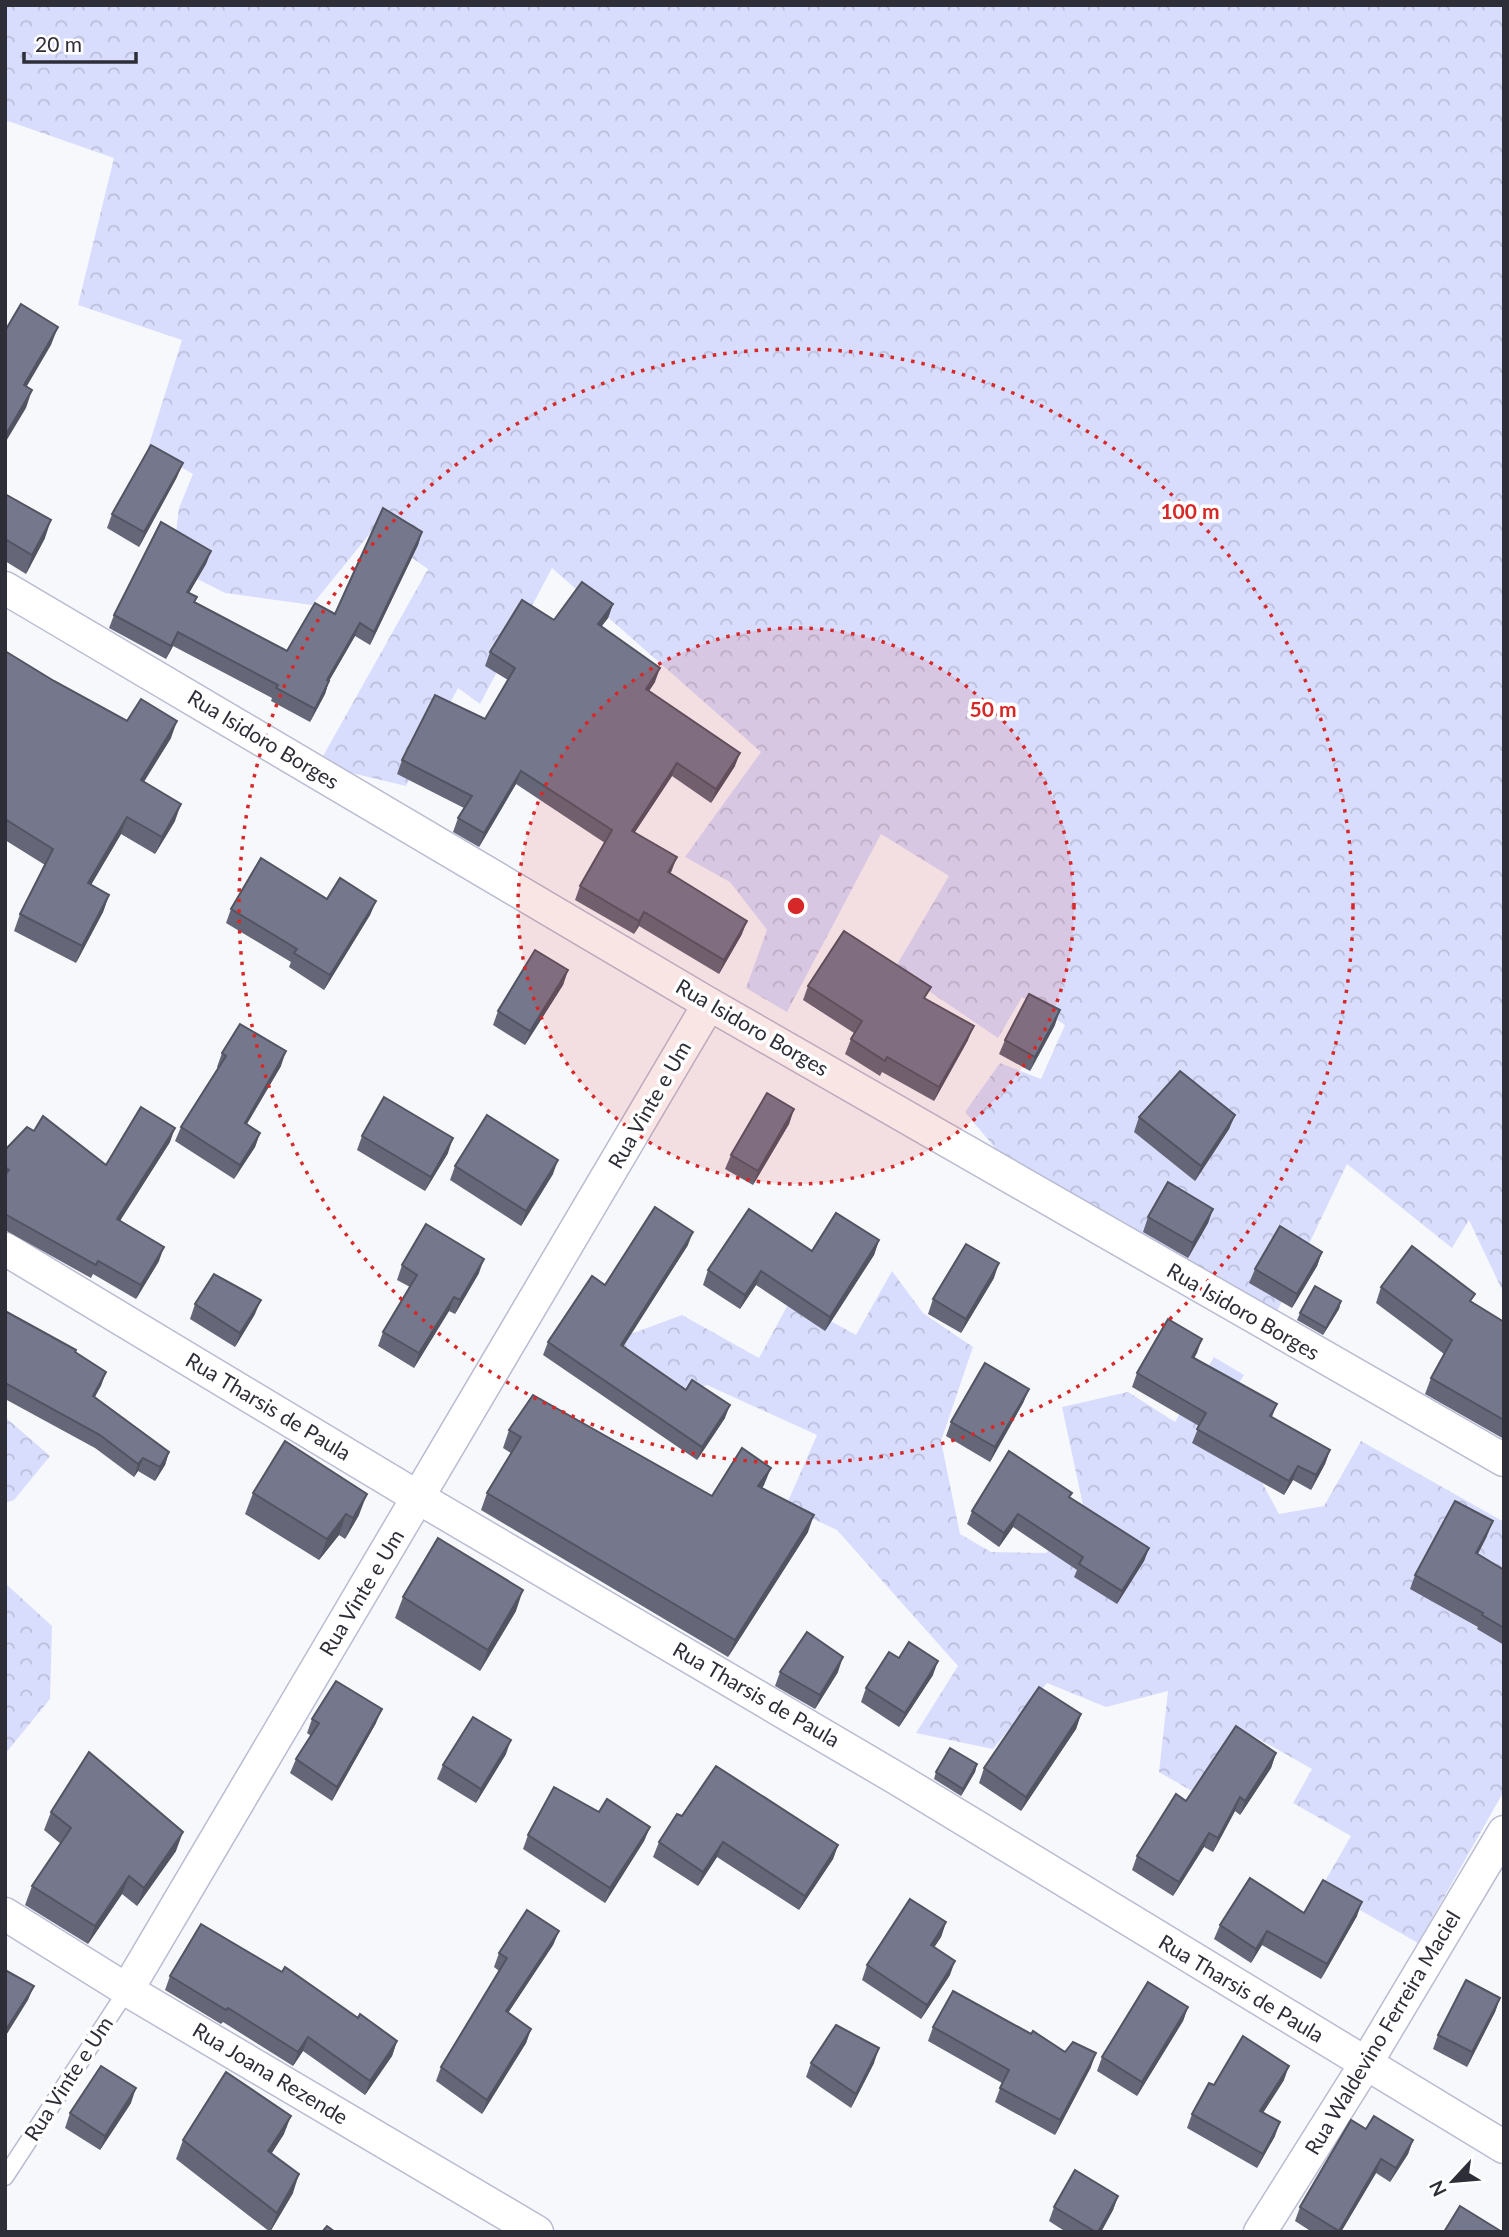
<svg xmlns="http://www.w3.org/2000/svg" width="1509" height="2237" font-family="Lato,sans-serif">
<defs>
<pattern id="forest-crowns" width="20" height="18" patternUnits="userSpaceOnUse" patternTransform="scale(1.75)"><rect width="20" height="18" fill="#d9ddfd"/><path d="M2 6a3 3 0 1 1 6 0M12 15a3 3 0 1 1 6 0" fill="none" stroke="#bbbed9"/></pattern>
</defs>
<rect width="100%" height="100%" fill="#f7f8fc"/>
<g fill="url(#forest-crowns)">
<path d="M 5,5 L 1504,5 L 1504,1294 L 1469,1220 L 1452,1248 L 1347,1164 L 1273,1320 L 1001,1155 L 965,1112 L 1000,1063 L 1041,1079 L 1065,1025 L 1022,997 L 998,1038 L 895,968 L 949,876 L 881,834 L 787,1012 L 746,988 L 767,930 L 730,882 L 685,857 L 761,752 L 552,568 L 480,704 L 458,688 L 406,786 L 318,765 L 428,569 L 372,531 L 312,605 L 225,593 L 172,566 L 179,508 L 193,474 L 148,448 L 182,340 L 78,305 L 114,158 L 5,120 Z"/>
<path d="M 892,1271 L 923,1313 L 973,1347 L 941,1441 L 960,1534 L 991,1552 L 1046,1553 L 1084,1510 L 1062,1407 L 1128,1392 L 1175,1422 L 1214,1357 L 1244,1375 L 1203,1442 L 1259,1477 L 1279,1514 L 1324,1506 L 1361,1441 L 1504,1522 L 1504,1791 L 1418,1943 L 1321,1888 L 1351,1836 L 1293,1803 L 1312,1769 L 1250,1734 L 1211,1802 L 1159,1772 L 1168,1691 L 1106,1707 L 1047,1683 L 993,1749 L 916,1733 L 958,1666 L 837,1530 L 786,1506 L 817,1435 L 707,1385 L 646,1407 L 620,1338 L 682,1315 L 759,1358 L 791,1299 L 856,1335 Z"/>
<path d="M 5,1417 L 50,1456 L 14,1500 L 5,1503 Z"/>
<path d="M 5,1583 L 52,1626 L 50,1699 L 5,1754 Z"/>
</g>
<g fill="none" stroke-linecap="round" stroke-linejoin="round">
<g stroke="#b9bcd2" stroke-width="19">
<path id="service" d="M 5,2177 L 127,1990"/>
</g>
<g stroke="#b9bcd2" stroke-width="35">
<g id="minor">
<path d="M 5,588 L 709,1004 L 1504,1460"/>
<path d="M 5,1249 L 419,1498 L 896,1778 L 1504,2147"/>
<path d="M 5,1914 L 127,1990 L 537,2232"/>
<path d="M 127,1990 L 709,1004"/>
<path d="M 1260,2232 L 1365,2065 L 1504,1832"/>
</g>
</g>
<use href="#service" stroke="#fff" stroke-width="16"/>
<use href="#minor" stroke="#fff" stroke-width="32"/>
</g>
<g fill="#656778">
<path d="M 177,477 L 139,547 L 107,528 L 112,514 Z"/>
<path d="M 5,494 L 45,538 L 26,574 L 5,561 Z"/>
<path d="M 422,532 L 418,545 L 370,645 L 355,636 L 329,681 L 325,694 L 310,722 L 271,701 L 272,698 L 173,646 L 166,659 L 109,628 L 114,615 L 211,551 L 206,564 L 189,593 L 195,602 L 287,651 L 335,614 Z"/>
<path d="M 613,604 L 608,618 L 601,626 L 655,682 L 649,691 L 735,766 L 711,803 L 672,776 L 635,832 L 672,870 L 670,874 L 742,934 L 719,974 L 639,926 L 634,934 L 575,900 L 580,886 L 605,843 L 516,784 L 479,847 L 453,832 L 458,818 L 464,808 L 397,774 L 402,760 L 485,719 L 508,680 L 485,666 L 490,652 L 554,620 Z"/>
<path d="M 5,651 L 54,681 L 127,721 L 171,738 L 144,782 L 175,821 L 155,854 L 121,834 L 91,885 L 109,895 L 103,912 L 76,963 L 14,931 L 20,914 L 45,865 L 5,840 Z"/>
<path d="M 327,899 L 376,901 L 370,915 L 324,990 L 289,967 L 291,962 L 226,923 L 231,909 Z"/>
<path d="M 568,970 L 563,985 L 525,1045 L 493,1025 L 498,1011 Z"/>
<path d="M 808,986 L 927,999 L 968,1040 L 934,1101 L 882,1072 L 880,1076 L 845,1054 L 851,1039 L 854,1033 L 803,1000 Z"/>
<path d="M 1055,1025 L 1030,1071 L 999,1054 L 1005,1040 Z"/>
<path d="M 222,1053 L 281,1066 L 247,1124 L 260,1133 L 255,1147 L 234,1179 L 175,1141 L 181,1127 L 218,1068 L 217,1067 Z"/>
<path d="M 794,1109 L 789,1124 L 753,1185 L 725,1169 L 731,1155 Z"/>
<path d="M 1235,1115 L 1229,1129 L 1195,1181 L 1134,1132 L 1139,1117 Z"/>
<path d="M 34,1131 L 106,1165 L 170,1142 L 120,1221 L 159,1261 L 136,1299 L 93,1274 L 91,1278 L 5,1230 L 5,1150 Z"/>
<path d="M 362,1136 L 448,1153 L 425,1191 L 357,1150 Z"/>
<path d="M 455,1166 L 553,1174 L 521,1226 L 450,1180 Z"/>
<path d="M 1213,1209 L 1208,1223 L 1188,1258 L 1143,1232 L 1148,1217 Z"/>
<path d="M 879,1240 L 874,1255 L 825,1331 L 756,1285 L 740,1309 L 703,1285 L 708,1270 Z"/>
<path d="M 688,1245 L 623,1346 L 725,1418 L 697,1460 L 543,1355 L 548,1342 L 605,1285 Z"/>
<path d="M 1322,1252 L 1317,1266 L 1292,1308 L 1249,1283 L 1255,1269 Z"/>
<path d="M 402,1265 L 479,1273 L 455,1314 L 449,1311 L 414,1368 L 378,1346 L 383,1332 L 410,1287 L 397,1280 Z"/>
<path d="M 994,1278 L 961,1333 L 928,1314 L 933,1299 Z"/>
<path d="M 1381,1287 L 1472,1302 L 1504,1322 L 1504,1439 L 1425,1394 L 1431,1378 L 1444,1354 L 1376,1303 Z"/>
<path d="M 1341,1301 L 1339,1309 L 1323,1335 L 1297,1320 L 1300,1313 Z"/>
<path d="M 195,1304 L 255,1314 L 235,1347 L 190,1319 Z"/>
<path d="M 5,1311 L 75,1352 L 106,1372 L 95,1397 L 169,1452 L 165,1465 L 155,1481 L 138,1471 L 134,1477 L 95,1448 L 5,1399 Z"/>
<path d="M 1202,1339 L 1194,1358 L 1277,1404 L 1272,1417 L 1330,1450 L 1325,1464 L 1311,1490 L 1293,1480 L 1284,1495 L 1192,1443 L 1199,1426 L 1132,1387 L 1137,1373 Z"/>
<path d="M 1029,1389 L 1023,1403 L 990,1462 L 946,1436 L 951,1422 Z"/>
<path d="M 509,1430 L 712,1496 L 764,1485 L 762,1488 L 808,1532 L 728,1657 L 481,1510 L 487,1493 L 511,1453 L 503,1448 Z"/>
<path d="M 253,1493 L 359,1515 L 345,1539 L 339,1535 L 319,1560 L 245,1514 Z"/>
<path d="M 1070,1498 L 1149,1548 L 1144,1561 L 1117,1604 L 1074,1577 L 1077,1570 L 1013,1527 L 999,1547 L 967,1524 L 972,1511 Z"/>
<path d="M 1487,1536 L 1478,1554 L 1504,1570 L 1504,1645 L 1477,1629 L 1478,1627 L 1410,1589 L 1415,1575 Z"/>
<path d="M 403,1597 L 516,1611 L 480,1671 L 395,1618 Z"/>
<path d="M 899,1658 L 933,1675 L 899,1727 L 861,1702 L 866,1688 Z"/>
<path d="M 780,1672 L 838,1672 L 815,1709 L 775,1686 Z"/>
<path d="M 1081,1714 L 1076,1729 L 1021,1811 L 979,1783 L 984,1768 Z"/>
<path d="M 312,1719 L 376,1723 L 332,1801 L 290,1773 L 296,1759 L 311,1736 L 307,1733 Z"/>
<path d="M 1276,1753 L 1271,1768 L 1240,1815 L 1235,1811 L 1213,1852 L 1204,1847 L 1173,1896 L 1132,1870 L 1137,1856 L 1186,1801 Z"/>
<path d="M 506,1754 L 476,1803 L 437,1779 L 443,1765 Z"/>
<path d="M 977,1764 L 975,1772 L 961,1796 L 934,1779 L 936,1772 Z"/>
<path d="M 51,1812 L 176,1851 L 137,1906 L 122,1894 L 88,1944 L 25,1905 L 32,1886 L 61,1844 L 44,1830 Z"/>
<path d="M 599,1812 L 650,1827 L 644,1841 L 605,1903 L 523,1849 L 528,1835 Z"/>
<path d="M 682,1816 L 838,1845 L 833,1859 L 799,1910 L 717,1857 L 698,1886 L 653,1857 L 659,1842 Z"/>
<path d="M 1304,1913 L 1357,1916 L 1321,1979 L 1262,1945 L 1251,1963 L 1214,1939 L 1220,1925 Z"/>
<path d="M 946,1922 L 941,1937 L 934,1947 L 950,1975 L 921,2019 L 862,1980 L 867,1965 Z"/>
<path d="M 559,1931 L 553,1945 L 508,2013 L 531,2029 L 526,2043 L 482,2114 L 436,2081 L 441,2067 L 499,1971 L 494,1967 L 499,1953 Z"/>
<path d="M 170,1976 L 358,2018 L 397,2041 L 392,2056 L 365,2095 L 303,2051 L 293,2066 L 223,2022 L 221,2024 L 165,1990 Z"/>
<path d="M 1500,1998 L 1495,2012 L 1467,2067 L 1433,2049 L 1438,2035 Z"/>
<path d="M 1188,2007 L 1183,2021 L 1137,2096 L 1097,2071 L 1102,2057 Z"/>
<path d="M 933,2027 L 1031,2034 L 1091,2067 L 1055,2135 L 995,2102 L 1002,2083 L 928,2041 Z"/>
<path d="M 811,2063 L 874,2063 L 851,2108 L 806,2077 Z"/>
<path d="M 1284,2080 L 1263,2113 L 1275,2136 L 1257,2168 L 1187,2128 L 1192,2114 L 1214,2085 Z"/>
<path d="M 131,2103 L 100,2150 L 65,2128 L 70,2113 Z"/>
<path d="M 1366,2129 L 1413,2140 L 1408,2154 L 1390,2182 L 1376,2173 L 1341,2232 L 1312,2232 L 1295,2221 L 1300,2207 Z"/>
<path d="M 284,2134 L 272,2153 L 293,2193 L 270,2232 L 176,2159 L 183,2140 Z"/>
<path d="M 1118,2196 L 1113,2210 L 1101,2232 L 1066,2232 L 1049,2221 L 1054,2207 Z"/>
</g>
<g fill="#525462">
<path d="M 58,327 L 51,345 L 17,403 L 24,385 Z"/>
<path d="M 32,390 L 26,408 L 5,443 L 5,436 Z"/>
<path d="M 183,463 L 177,477 L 139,547 L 144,532 Z"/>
<path d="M 51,520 L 45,538 L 26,574 L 32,555 Z"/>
<path d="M 422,532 L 418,545 L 370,645 L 374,632 Z"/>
<path d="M 211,551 L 206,564 L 182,605 L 187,592 Z"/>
<path d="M 613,604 L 608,618 L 593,638 L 598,624 Z"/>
<path d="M 360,623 L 355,636 L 322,693 L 327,680 Z"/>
<path d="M 178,632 L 173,646 L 166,659 L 171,646 Z"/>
<path d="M 660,668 L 655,682 L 641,703 L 646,689 Z"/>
<path d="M 329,681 L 325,694 L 310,722 L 315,709 Z"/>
<path d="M 177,721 L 171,738 L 134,797 L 141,780 Z"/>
<path d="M 740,753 L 735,766 L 711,803 L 716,789 Z"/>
<path d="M 677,763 L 672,776 L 627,844 L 632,831 Z"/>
<path d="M 521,771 L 516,784 L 479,847 L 484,833 Z"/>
<path d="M 181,804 L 175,821 L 155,854 L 162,837 Z"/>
<path d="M 127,817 L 121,834 L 82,900 L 88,883 Z"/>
<path d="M 677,857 L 672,870 L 663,886 L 668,872 Z"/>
<path d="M 109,895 L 103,912 L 76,963 L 82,946 Z"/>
<path d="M 376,901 L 370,915 L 324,990 L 330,975 Z"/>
<path d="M 644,912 L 639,926 L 634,934 L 639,921 Z"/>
<path d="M 747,921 L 742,934 L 719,974 L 724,960 Z"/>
<path d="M 568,970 L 563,985 L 525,1045 L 530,1031 Z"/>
<path d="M 1060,1010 L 1055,1025 L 1030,1071 L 1035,1057 Z"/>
<path d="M 974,1026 L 968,1040 L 934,1101 L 939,1087 Z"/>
<path d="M 286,1051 L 281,1066 L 239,1137 L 245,1123 Z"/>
<path d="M 794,1109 L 789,1124 L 753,1185 L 758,1171 Z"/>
<path d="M 1235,1115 L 1229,1129 L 1195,1181 L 1201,1166 Z"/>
<path d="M 175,1128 L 170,1142 L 112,1233 L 117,1219 Z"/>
<path d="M 260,1133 L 255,1147 L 234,1179 L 240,1165 Z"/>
<path d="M 453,1138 L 448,1153 L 425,1191 L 431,1177 Z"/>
<path d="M 558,1160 L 553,1174 L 521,1226 L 526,1211 Z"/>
<path d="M 1213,1209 L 1208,1223 L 1188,1258 L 1193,1243 Z"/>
<path d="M 693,1232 L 688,1245 L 616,1358 L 621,1345 Z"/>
<path d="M 879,1240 L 874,1255 L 825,1331 L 830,1317 Z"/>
<path d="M 164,1247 L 159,1261 L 136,1299 L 141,1285 Z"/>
<path d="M 1322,1252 L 1317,1266 L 1292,1308 L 1297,1294 Z"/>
<path d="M 484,1259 L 479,1273 L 455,1314 L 460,1300 Z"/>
<path d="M 999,1263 L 994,1278 L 961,1333 L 966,1319 Z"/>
<path d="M 761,1271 L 756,1285 L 740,1309 L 745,1295 Z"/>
<path d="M 454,1297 L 449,1311 L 414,1368 L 419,1353 Z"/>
<path d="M 261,1300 L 255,1314 L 235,1347 L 240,1333 Z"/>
<path d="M 1341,1301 L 1339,1309 L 1323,1335 L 1326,1328 Z"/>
<path d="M 1202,1339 L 1197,1353 L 1187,1371 L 1192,1357 Z"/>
<path d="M 106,1372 L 101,1386 L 88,1409 L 93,1396 Z"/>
<path d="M 1029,1389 L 1023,1403 L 990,1462 L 995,1447 Z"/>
<path d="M 730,1405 L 725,1418 L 697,1460 L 702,1447 Z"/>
<path d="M 1330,1450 L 1325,1464 L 1311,1490 L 1316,1475 Z"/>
<path d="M 169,1452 L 165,1465 L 155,1481 L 160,1467 Z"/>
<path d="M 143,1458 L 138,1471 L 134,1477 L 138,1464 Z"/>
<path d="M 1298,1466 L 1293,1480 L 1284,1495 L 1289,1481 Z"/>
<path d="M 771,1468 L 764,1485 L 752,1503 L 758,1486 Z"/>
<path d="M 367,1494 L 359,1515 L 345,1539 L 353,1518 Z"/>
<path d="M 346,1514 L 339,1535 L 319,1560 L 327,1539 Z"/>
<path d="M 1018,1514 L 1013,1527 L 999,1547 L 1004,1533 Z"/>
<path d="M 814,1515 L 808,1532 L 728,1657 L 735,1640 Z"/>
<path d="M 1493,1521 L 1487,1536 L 1471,1567 L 1476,1553 Z"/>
<path d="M 1149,1548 L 1144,1561 L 1117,1604 L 1122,1591 Z"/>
<path d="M 523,1590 L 516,1611 L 480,1671 L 488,1650 Z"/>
<path d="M 843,1657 L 838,1672 L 815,1709 L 820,1695 Z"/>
<path d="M 938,1661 L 933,1675 L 899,1727 L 905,1713 Z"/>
<path d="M 382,1709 L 376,1723 L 332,1801 L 337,1787 Z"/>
<path d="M 1081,1714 L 1076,1729 L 1021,1811 L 1026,1797 Z"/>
<path d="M 511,1740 L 506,1754 L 476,1803 L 481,1789 Z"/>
<path d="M 1276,1753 L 1271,1768 L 1240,1815 L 1245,1801 Z"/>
<path d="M 977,1764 L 975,1772 L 961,1796 L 963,1789 Z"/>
<path d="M 1240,1797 L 1235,1811 L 1213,1852 L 1218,1838 Z"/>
<path d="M 650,1827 L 644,1841 L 605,1903 L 610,1888 Z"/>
<path d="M 183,1832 L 176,1851 L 137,1906 L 144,1888 Z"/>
<path d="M 1209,1833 L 1204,1847 L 1173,1896 L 1179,1882 Z"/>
<path d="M 723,1842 L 717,1857 L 698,1886 L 703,1872 Z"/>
<path d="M 838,1845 L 833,1859 L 799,1910 L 805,1896 Z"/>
<path d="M 129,1876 L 122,1894 L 88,1944 L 95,1926 Z"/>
<path d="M 1362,1902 L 1357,1916 L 1321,1979 L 1327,1964 Z"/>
<path d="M 946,1922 L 941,1937 L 926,1960 L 931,1945 Z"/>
<path d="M 559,1931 L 553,1945 L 500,2025 L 506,2011 Z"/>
<path d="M 1267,1931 L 1262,1945 L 1251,1963 L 1256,1949 Z"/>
<path d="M 955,1961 L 950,1975 L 921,2019 L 927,2005 Z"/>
<path d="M 34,1986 L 28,2000 L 5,2037 L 5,2031 Z"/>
<path d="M 1500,1998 L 1495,2012 L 1467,2067 L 1472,2052 Z"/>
<path d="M 1188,2007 L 1183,2021 L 1137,2096 L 1142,2082 Z"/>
<path d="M 531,2029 L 526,2043 L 482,2114 L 487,2100 Z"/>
<path d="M 308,2037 L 303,2051 L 293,2066 L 298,2052 Z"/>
<path d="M 397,2041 L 392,2056 L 365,2095 L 370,2081 Z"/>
<path d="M 879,2048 L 874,2063 L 851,2108 L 856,2094 Z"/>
<path d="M 1096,2053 L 1091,2067 L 1055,2135 L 1060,2120 Z"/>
<path d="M 1289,2066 L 1284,2080 L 1255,2125 L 1260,2111 Z"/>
<path d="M 136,2088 L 131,2103 L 100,2150 L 105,2136 Z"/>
<path d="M 291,2116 L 284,2134 L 261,2169 L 268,2151 Z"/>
<path d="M 1280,2122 L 1275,2136 L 1257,2168 L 1263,2154 Z"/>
<path d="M 1413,2140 L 1408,2154 L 1390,2182 L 1396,2168 Z"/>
<path d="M 1381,2159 L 1376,2173 L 1341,2232 L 1338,2232 Z"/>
<path d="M 299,2174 L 293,2193 L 270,2232 L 277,2213 Z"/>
<path d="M 1118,2196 L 1113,2210 L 1101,2232 L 1098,2232 Z"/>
</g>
<g fill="#75788c" stroke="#525462" stroke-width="2">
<path d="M 21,304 L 58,327 L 24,385 L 32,390 L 5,436 L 5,331 Z"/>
<path d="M 151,445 L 183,463 L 144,532 L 112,514 Z"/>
<path d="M 5,494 L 51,520 L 32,555 L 5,539 Z"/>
<path d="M 383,508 L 422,532 L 374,632 L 360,623 L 327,680 L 329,681 L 315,709 L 276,688 L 278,685 L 178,632 L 171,646 L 114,615 L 161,522 L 211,551 L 187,592 L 197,597 L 194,602 L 287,651 L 315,603 L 335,614 Z"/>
<path d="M 582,582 L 613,604 L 598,624 L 660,668 L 646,689 L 740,753 L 716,789 L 677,763 L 632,831 L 677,857 L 668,872 L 747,921 L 724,960 L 644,912 L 639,921 L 580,886 L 612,830 L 521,771 L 484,833 L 458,818 L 472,796 L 402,760 L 435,695 L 485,719 L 515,668 L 490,652 L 522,600 L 554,620 Z"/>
<path d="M 5,651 L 54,681 L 127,721 L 141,699 L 177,721 L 141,780 L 181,804 L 162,837 L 127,817 L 88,883 L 109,895 L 82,946 L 20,914 L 53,849 L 5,819 Z"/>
<path d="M 261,858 L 327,899 L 340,878 L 376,901 L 330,975 L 294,953 L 297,949 L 231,909 Z"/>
<path d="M 844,931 L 931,987 L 924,998 L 974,1026 L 939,1087 L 887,1057 L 885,1061 L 851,1039 L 862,1021 L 808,986 Z"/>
<path d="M 535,950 L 568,970 L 530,1031 L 498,1011 Z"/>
<path d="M 1029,994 L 1060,1010 L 1035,1057 L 1005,1040 Z"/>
<path d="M 240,1024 L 286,1051 L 245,1123 L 260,1133 L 240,1165 L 181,1127 L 226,1056 L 222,1053 Z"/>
<path d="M 1180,1071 L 1235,1115 L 1201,1166 L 1139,1117 Z"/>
<path d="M 767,1093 L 794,1109 L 758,1171 L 731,1155 Z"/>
<path d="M 384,1097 L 453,1138 L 431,1177 L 362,1136 Z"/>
<path d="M 141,1107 L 175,1128 L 117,1219 L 164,1247 L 141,1285 L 98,1261 L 96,1265 L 5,1214 L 5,1175 L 9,1170 L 5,1167 L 5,1150 L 27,1127 L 34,1131 L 43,1116 L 106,1165 Z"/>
<path d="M 487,1115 L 558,1160 L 526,1211 L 455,1166 Z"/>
<path d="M 1168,1182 L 1213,1209 L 1193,1243 L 1148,1217 Z"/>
<path d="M 655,1207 L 693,1232 L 621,1345 L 686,1390 L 692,1380 L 730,1405 L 702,1447 L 548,1342 L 592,1276 L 605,1285 Z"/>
<path d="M 749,1209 L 812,1251 L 836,1213 L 879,1240 L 830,1317 L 761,1271 L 745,1295 L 708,1270 Z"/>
<path d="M 426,1224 L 484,1259 L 460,1300 L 454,1297 L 419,1353 L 383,1332 L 417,1275 L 402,1265 Z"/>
<path d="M 1280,1226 L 1322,1252 L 1297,1294 L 1255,1269 Z"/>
<path d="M 966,1244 L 999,1263 L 966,1319 L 933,1299 Z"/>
<path d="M 1412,1246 L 1475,1294 L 1470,1301 L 1504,1322 L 1504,1420 L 1431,1378 L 1452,1340 L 1381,1287 Z"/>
<path d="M 214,1274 L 261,1300 L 240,1333 L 195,1304 Z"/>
<path d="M 1315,1286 L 1341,1301 L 1326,1328 L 1300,1313 Z"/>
<path d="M 5,1311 L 76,1350 L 75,1352 L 106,1372 L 93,1396 L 169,1452 L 160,1467 L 143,1458 L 138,1464 L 100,1435 L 5,1383 Z"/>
<path d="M 1168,1319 L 1202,1339 L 1192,1357 L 1277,1404 L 1270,1416 L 1330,1450 L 1316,1475 L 1298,1466 L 1289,1481 L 1197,1429 L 1206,1413 L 1137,1373 Z"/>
<path d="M 985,1363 L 1029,1389 L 995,1447 L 951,1422 Z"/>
<path d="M 533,1395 L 712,1496 L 742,1448 L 771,1468 L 758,1486 L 814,1515 L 735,1640 L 487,1493 L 521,1437 L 509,1430 Z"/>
<path d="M 285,1441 L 367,1494 L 353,1518 L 346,1514 L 327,1539 L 253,1493 Z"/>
<path d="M 1009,1451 L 1072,1493 L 1069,1497 L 1149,1548 L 1122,1591 L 1079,1564 L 1083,1557 L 1018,1514 L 1004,1533 L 972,1511 Z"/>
<path d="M 1455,1501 L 1493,1521 L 1476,1553 L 1504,1570 L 1504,1628 L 1482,1615 L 1483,1613 L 1415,1575 Z"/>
<path d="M 438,1538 L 523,1590 L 488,1650 L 403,1597 Z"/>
<path d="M 807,1632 L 843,1657 L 820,1695 L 780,1672 Z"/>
<path d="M 909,1642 L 938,1661 L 905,1713 L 866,1688 L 889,1652 L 899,1658 Z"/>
<path d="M 336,1681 L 382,1709 L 337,1787 L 296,1759 L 319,1723 L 312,1719 Z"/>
<path d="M 1039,1687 L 1081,1714 L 1026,1797 L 984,1768 Z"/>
<path d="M 473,1717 L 511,1740 L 481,1789 L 443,1765 Z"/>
<path d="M 1236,1726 L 1276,1753 L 1245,1801 L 1240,1797 L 1218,1838 L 1209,1833 L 1179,1882 L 1137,1856 L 1176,1794 L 1186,1801 Z"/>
<path d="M 950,1748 L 977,1764 L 963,1789 L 936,1772 Z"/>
<path d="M 89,1752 L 183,1832 L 144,1888 L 129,1876 L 95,1926 L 32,1886 L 71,1828 L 51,1812 Z"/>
<path d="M 716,1766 L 838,1845 L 805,1896 L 723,1842 L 703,1872 L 659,1842 L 677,1814 L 682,1816 Z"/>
<path d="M 554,1787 L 599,1812 L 607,1799 L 650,1827 L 610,1888 L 528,1835 Z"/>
<path d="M 1250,1878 L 1304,1913 L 1323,1880 L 1362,1902 L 1327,1964 L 1267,1931 L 1256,1949 L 1220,1925 Z"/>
<path d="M 910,1899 L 946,1922 L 931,1945 L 955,1961 L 927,2005 L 867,1965 Z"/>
<path d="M 527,1910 L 559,1931 L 506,2011 L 531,2029 L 487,2100 L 441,2067 L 507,1958 L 499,1953 Z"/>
<path d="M 201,1924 L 282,1972 L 285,1967 L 358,2018 L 360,2014 L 397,2041 L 370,2081 L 308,2037 L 298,2052 L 228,2008 L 226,2010 L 170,1976 Z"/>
<path d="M 5,1970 L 34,1986 L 5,2031 Z"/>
<path d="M 1466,1980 L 1500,1998 L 1472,2052 L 1438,2035 Z"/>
<path d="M 1148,1982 L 1188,2007 L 1142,2082 L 1102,2057 Z"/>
<path d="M 953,1991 L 1031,2034 L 1033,2031 L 1065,2052 L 1073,2042 L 1096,2053 L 1060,2120 L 1000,2088 L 1009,2070 L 933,2027 Z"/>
<path d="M 836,2025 L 879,2048 L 856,2094 L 811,2063 Z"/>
<path d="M 1243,2036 L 1289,2066 L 1260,2111 L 1280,2122 L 1263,2154 L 1192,2114 L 1209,2083 L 1214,2085 Z"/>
<path d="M 101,2066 L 136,2088 L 105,2136 L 70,2113 Z"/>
<path d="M 226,2072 L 291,2116 L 268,2151 L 299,2174 L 277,2213 L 183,2140 Z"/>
<path d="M 1374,2116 L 1413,2140 L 1396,2168 L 1381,2159 L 1339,2231 L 1300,2207 L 1351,2120 L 1366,2129 Z"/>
<path d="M 1075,2170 L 1118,2196 L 1098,2232 L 1096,2232 L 1054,2207 Z"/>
<path d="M 1460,2206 L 1499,2230 L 1498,2232 L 1444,2232 Z"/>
<path d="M 327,2226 L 335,2232 L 322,2232 Z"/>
</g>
<circle cx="796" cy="906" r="278" fill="#d62828" fill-opacity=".12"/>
<g fill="none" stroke="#d62828" stroke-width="3.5" stroke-dasharray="3.5 7">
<circle cx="796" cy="906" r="278"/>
<circle cx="796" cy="906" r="557"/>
</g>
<g text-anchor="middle" stroke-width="7" stroke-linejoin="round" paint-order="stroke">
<g font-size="21" fill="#2d2e37" stroke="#fff">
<text transform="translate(263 740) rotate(31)" y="7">Rua Isidoro Borges</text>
<text transform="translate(752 1028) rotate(30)" y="7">Rua Isidoro Borges</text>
<text transform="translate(650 1105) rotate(-60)" y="7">Rua Vinte e Um</text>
<text transform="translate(1243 1312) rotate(30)" y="7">Rua Isidoro Borges</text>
<text transform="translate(268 1407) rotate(31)" y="7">Rua Tharsis de Paula</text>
<text transform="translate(362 1593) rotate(-59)" y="7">Rua Vinte e Um</text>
<text transform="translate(756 1695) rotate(30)" y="7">Rua Tharsis de Paula</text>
<text transform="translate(1241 1989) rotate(31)" y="7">Rua Tharsis de Paula</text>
<text transform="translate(1383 2033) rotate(-59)" y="7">Rua Waldevino Ferreira Maciel</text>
<text transform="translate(270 2074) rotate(31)" y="7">Rua Joana Rezende</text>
<text transform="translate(69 2079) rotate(-57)" y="7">Rua Vinte e Um</text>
</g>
</g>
<circle cx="796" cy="906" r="10" fill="#d62828" stroke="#fff" stroke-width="3.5"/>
<g font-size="21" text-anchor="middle" font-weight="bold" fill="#d62828" stroke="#fff" stroke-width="7" stroke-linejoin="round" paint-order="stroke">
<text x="1190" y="519">100 m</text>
<text x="993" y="717">50 m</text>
</g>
<rect width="1509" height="2237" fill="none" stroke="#2d2e37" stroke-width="14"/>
<g transform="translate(1453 2181) rotate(244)" stroke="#ffffff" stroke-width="5" paint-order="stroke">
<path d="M0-5L12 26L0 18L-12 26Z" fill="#2d2e37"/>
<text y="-10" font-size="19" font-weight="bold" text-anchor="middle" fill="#2d2e37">N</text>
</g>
<path d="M24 52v10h112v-10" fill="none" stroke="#2d2e37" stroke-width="3.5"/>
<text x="35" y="52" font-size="21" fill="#2d2e37" stroke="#ffffff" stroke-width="5" paint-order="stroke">20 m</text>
</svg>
